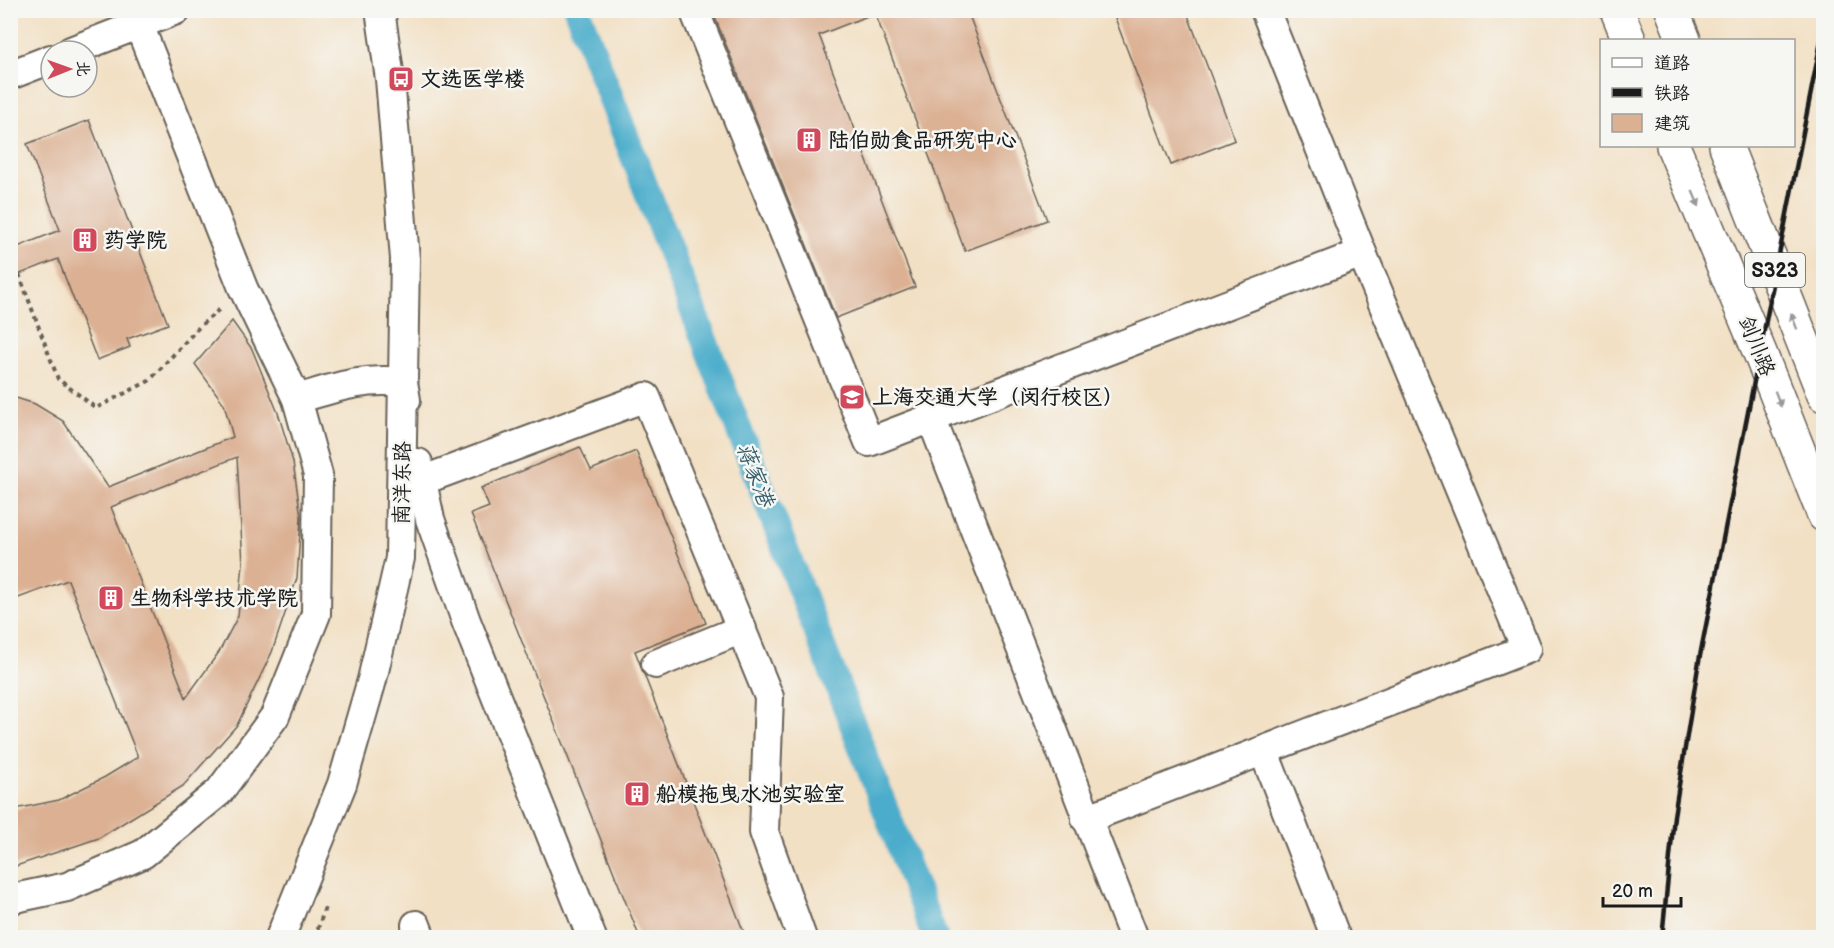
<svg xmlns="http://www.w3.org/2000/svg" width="1834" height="948" font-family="'Balsamiq Sans','LXGW WenKai TC',sans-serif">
<rect width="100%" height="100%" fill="#f6f6f2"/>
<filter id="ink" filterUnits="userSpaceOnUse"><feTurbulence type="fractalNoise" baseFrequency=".0167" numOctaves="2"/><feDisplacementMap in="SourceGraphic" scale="12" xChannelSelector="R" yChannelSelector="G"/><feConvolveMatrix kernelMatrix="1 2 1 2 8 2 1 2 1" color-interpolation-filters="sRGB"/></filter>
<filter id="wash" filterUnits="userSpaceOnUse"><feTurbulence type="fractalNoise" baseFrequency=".008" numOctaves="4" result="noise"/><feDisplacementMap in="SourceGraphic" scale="24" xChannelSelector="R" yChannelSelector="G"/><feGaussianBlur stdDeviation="1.35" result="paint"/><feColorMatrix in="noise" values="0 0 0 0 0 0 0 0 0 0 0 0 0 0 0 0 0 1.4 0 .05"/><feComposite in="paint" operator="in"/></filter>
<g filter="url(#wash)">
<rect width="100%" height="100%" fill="#f2e0c4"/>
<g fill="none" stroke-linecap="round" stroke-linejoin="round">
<path stroke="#4cadcb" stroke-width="27" d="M 577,10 L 935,938"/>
</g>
<g id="blocks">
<g fill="#dbb093" fill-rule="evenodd">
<path d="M 712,10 L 967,10 L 1047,220 L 965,251 L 875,13 L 819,35 L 915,287 L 836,318 Z"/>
<path d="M 1112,10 L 1186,10 L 1235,140 L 1171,165 Z"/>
<path d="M 89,120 L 168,324 L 127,339 L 130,347 L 97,360 L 58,259 L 10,278 L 10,250 L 60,230 L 27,144 Z"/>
<path d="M 232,321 L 252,349 L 278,413 L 293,462 L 301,517 L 297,578 L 272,652 L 237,725 L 183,786 L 99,838 L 10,868 L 10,810 L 59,800 L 105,777 L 138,757 L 68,580 L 10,601 L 10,396 L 35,404 L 63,421 L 108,487 L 233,437 L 224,404 L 195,364 ZM 237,457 L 243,564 L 238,616 L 219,652 L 186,698 L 111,507 Z"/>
<path d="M 580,447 L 591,470 L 636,451 L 706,623 L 635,651 L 746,938 L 640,938 L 471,514 L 489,507 L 481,488 Z"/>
</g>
</g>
</g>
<g filter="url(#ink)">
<use href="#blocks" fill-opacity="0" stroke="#676157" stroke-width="1.5"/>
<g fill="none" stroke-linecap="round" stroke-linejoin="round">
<g stroke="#676157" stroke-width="32">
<g id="minor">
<path d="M 694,10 L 869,442 L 1362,253 L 1265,10"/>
<path d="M 71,51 L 176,10"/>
<path d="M 10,75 L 51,59"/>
<path d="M 297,399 C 338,387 360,378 403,382 L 406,400"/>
<path d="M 932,420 L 1134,938"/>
<path d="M 418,463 L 430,519 L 466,621 L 592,938"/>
<path d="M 421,481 L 646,397 L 769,697 L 764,832 L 802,938"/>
<path d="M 656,664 L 742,629"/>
<path d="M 1264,752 L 1336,938"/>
<path d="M 1086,819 L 1526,649 L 1362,253"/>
<path d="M 10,899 L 67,887 L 143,854 L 219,792 L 275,716 L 316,614 L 318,475 L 297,399 L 243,288 L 139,25"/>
<path d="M 416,925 L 421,938"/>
<path d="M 280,938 L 342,784 L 372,680 L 400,558 L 405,259 L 390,79 L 380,10"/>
</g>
</g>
<g stroke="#676157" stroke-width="36">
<g id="major">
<path d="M 1617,10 L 1629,40"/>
<path d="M 1672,10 L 1684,40"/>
<path d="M 1673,146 L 1760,353 L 1824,515"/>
<path d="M 1726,146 L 1824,395"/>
</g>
</g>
<g stroke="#676157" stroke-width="4" stroke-dasharray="4.5 4.5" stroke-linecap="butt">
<path d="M 19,274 L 58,379 L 96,408 L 149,381 L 200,326 L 222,307"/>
<path d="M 315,938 L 325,907"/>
</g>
<use href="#minor" stroke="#fff" stroke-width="28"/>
<use href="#major" stroke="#fff" stroke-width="33"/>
<path stroke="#1c1c1c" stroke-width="4.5" d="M 1662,938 L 1674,816 L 1699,661 L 1824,26"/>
</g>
<defs><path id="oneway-solid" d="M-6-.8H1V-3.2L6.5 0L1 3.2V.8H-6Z" transform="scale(1.5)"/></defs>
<g fill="#999">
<use href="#oneway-solid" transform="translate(1696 199) rotate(67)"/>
<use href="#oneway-solid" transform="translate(1794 321) rotate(-111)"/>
<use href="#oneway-solid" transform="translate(1778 399) rotate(69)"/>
</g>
</g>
<defs>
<g id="bus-square" transform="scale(1.35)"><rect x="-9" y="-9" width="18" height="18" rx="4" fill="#d1495b" stroke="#f6f6f2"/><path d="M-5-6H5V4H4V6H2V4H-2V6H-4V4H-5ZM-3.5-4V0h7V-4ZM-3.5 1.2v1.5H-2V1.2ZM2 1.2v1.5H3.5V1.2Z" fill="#fff"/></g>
<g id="building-square" transform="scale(1.35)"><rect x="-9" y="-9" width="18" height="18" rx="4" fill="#d1495b" stroke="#f6f6f2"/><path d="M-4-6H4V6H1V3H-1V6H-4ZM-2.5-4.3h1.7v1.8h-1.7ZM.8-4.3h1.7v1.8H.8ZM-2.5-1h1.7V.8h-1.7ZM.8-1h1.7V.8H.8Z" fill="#fff"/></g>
<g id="university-square" transform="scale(1.35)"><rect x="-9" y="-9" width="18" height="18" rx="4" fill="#d1495b" stroke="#f6f6f2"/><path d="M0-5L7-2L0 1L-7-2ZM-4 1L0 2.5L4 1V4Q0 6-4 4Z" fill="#fff"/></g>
</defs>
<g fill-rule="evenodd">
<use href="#bus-square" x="401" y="79"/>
<use href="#building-square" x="809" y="140"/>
<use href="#building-square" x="85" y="240"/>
<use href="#university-square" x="852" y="397"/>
<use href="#building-square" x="111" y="598"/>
<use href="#building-square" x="637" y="794"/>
</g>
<g text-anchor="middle" stroke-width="5" stroke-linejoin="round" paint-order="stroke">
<rect fill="#f6f6f2" stroke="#5d5d5c" stroke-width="1.5" x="1745" y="253" width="60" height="34" rx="4.5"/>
<g font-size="20" font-weight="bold" fill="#1c1c1c">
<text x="1775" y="277">S323</text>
</g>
<g font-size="21" font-weight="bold" fill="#1c1c1c" stroke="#f6f6f2" text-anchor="start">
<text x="420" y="86">文选医学楼</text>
<text x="828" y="147">陆伯勋食品研究中心</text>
<text x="104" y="247">药学院</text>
<text x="872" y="404">上海交通大学（闵行校区）</text>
<text x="130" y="605">生物科学技术学院</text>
<text x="656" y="801">船模拖曳水池实验室</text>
</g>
<g font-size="21" fill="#1c1c1c" stroke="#f6f6f2">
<text transform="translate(1757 346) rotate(68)" y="7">剑川路</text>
<text transform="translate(402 483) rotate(-89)" y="7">南洋东路</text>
</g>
<g font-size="22" font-style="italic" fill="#325d6b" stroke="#f6f6f2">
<text transform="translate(756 474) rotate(69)" y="8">蒋家港</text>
</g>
</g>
<rect width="1834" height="948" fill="none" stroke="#f6f6f2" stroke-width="36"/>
<rect x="1600" y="39" width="195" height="108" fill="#f6f6f2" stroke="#9f9f9c" stroke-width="1.5"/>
<rect x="1612" y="58" width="30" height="9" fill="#ffffff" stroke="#9f9f9c" stroke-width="1.5"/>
<text x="1654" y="69" font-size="18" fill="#1c1c1c">道路</text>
<rect x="1612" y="88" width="30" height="9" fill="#1c1c1c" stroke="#9f9f9c" stroke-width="1.5"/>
<text x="1654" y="99" font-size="18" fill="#1c1c1c">铁路</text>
<rect x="1612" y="114" width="30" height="18" fill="#dbb093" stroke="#9f9f9c" stroke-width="1.5"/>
<text x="1654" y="129" font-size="18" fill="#1c1c1c">建筑</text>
<g transform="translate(69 69) rotate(89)"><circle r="28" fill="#f6f6f2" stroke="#9f9f9c" stroke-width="1.5"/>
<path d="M0-4.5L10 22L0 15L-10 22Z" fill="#d1495b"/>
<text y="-9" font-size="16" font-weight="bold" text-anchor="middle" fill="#1c1c1c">北</text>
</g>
<path d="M1603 897v9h78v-9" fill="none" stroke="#1c1c1c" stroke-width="3"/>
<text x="1612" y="897" font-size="18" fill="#1c1c1c" stroke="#f6f6f2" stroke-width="4.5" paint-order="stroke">20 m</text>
</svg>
